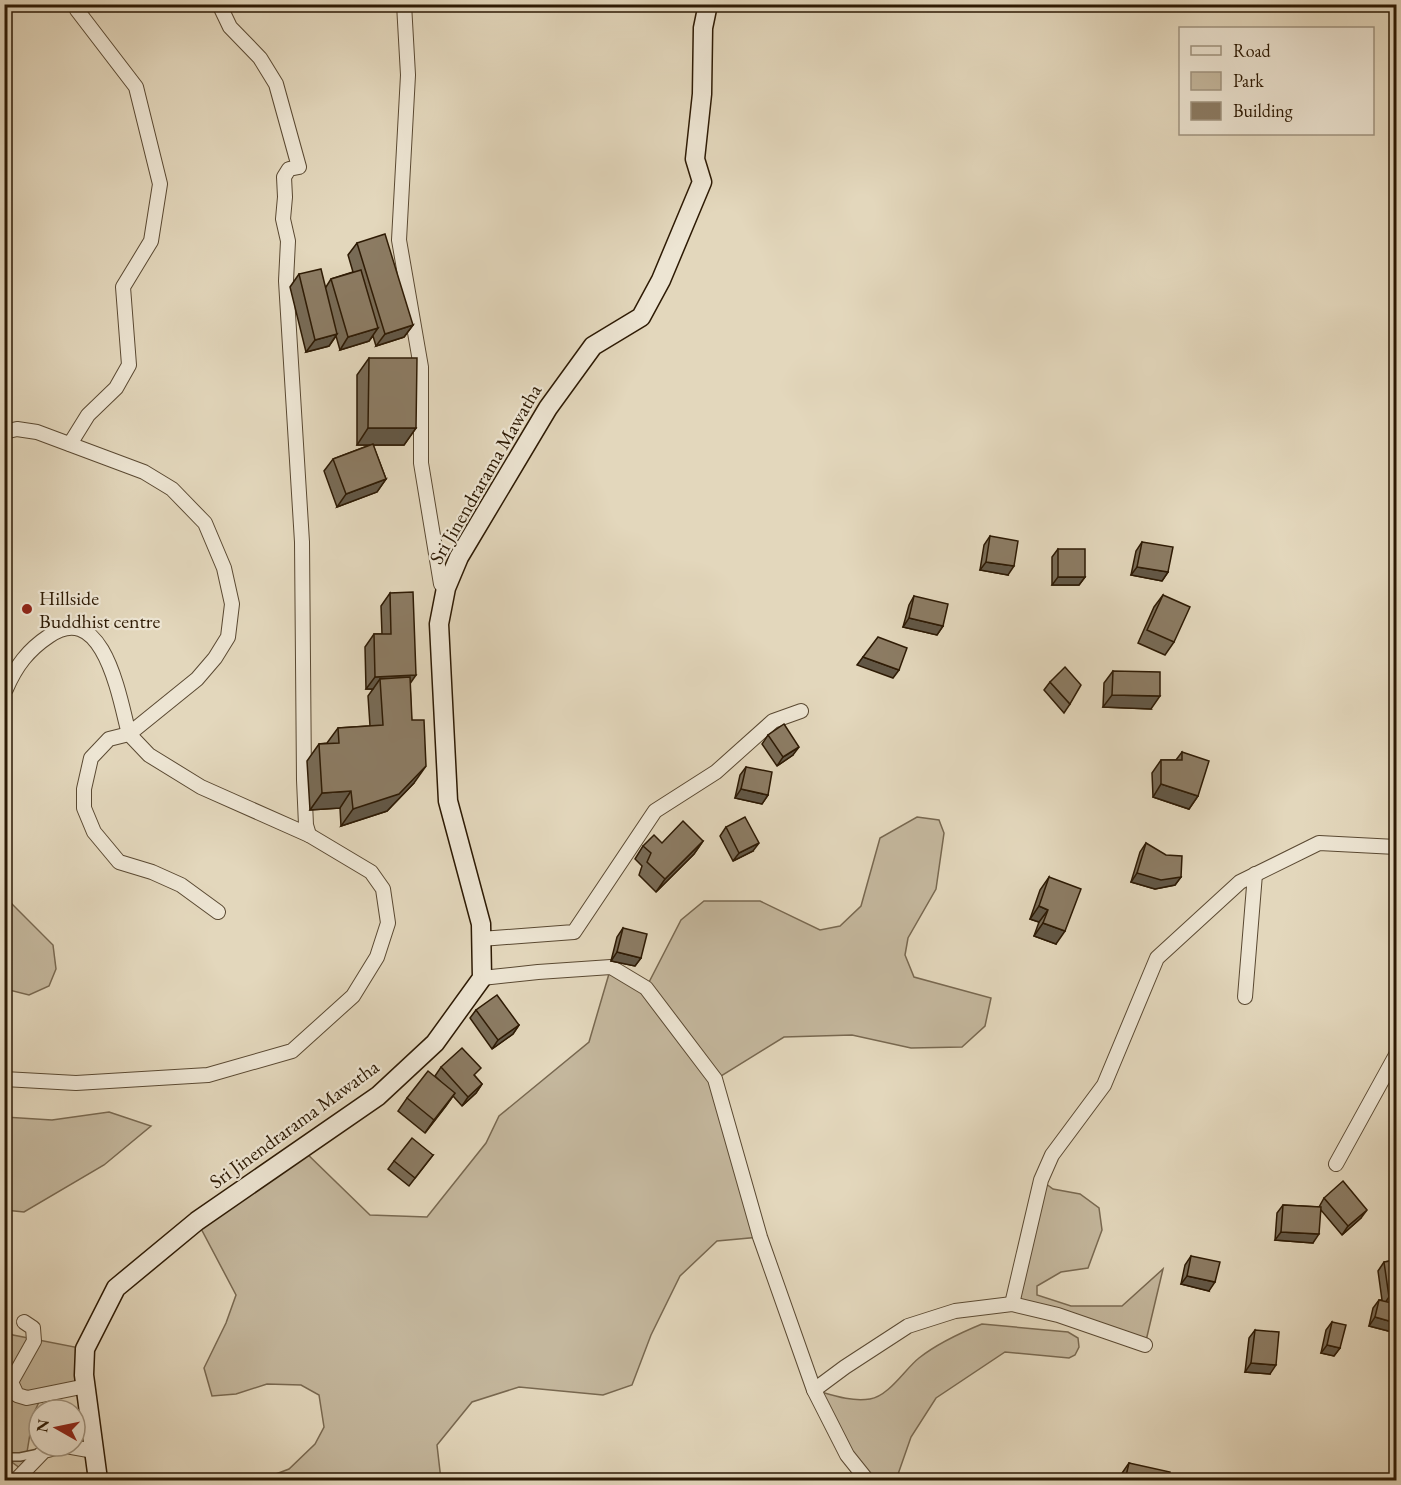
<svg xmlns="http://www.w3.org/2000/svg" width="1401" height="1485" font-family="'EB Garamond',serif">
<rect width="100%" height="100%" fill="#e3d7bc"/>
<filter id="stains"><feTurbulence type="fractalNoise" baseFrequency=".00333" numOctaves="4"/><feColorMatrix values="0 0 0 0 .2 0 0 0 0 .09 0 0 0 0 .02 0 0 0 .5 -.17"/></filter>
<radialGradient id="worn" r=".72"><stop offset=".6" stop-color="#630" stop-opacity="0"/><stop offset="1" stop-color="#630" stop-opacity=".3"/></radialGradient>
<g fill="#c4b79d" stroke="#786850" stroke-width="1.5">
<path d="M 5,811 L 8,823 L 10,902 L 53,945 L 56,969 L 49,986 L 29,995 L 5,989 Z"/>
<path d="M 917,817 L 939,820 L 944,833 L 936,889 L 908,938 L 905,955 L 914,977 L 991,998 L 985,1026 L 962,1047 L 911,1048 L 852,1035 L 784,1037 L 716,1079 L 760,1237 L 717,1241 L 680,1276 L 651,1335 L 632,1385 L 603,1395 L 519,1387 L 472,1402 L 437,1445 L 441,1480 L 260,1480 L 289,1469 L 315,1444 L 324,1427 L 319,1395 L 301,1385 L 267,1384 L 236,1394 L 212,1396 L 204,1368 L 226,1323 L 236,1295 L 197,1221 L 302,1149 L 370,1215 L 427,1217 L 486,1143 L 499,1116 L 589,1042 L 611,967 L 646,988 L 681,920 L 704,901 L 760,901 L 820,930 L 840,926 L 861,906 L 880,838 Z"/>
<path d="M 109,1112 L 151,1126 L 104,1165 L 24,1212 L 5,1210 L 5,1117 L 52,1120 Z"/>
<path d="M 1041,1180 L 1053,1189 L 1080,1194 L 1099,1208 L 1102,1230 L 1088,1268 L 1061,1272 L 1037,1286 L 1037,1295 L 1071,1306 L 1122,1306 L 1163,1269 L 1145,1345 L 1012,1304 Z"/>
<path d="M 982,1324 L 1068,1332 L 1078,1338 L 1079,1347 L 1075,1355 L 1069,1358 L 1005,1352 L 936,1398 L 911,1437 L 896,1480 L 867,1480 L 814,1390 C 832,1395 851,1402 870,1399 C 889,1396 905,1369 919,1358 C 938,1343 960,1333 982,1324 Z"/>
<path d="M 4,1329 L 13,1335 L 85,1349 L 86,1386 L 40,1400 L 33,1415 L 24,1471 L 5,1457 Z"/>
</g>
<g fill="none" stroke-linecap="round" stroke-linejoin="round">
<g stroke="#5a4932" stroke-width="10">
<path id="service" d="M 4,1457 L 20,1457 L 39,1453"/>
</g>
<g stroke="#5a4932" stroke-width="16">
<g id="minor">
<path d="M 219,4 L 230,27 L 260,58 L 276,84 L 299,167 L 289,169 L 284,177 L 285,197 L 283,219 L 288,241 L 286,281 L 302,542 L 304,780 L 306,825 L 309,835"/>
<path d="M 404,4 L 408,75 L 399,240 L 421,367 L 421,463 L 441,584 L 446,588"/>
<path d="M 4,432 L 17,429 L 37,432 L 144,472 L 172,489 L 205,523 L 224,568 L 232,604 L 228,637 L 215,658 L 197,679 L 129,734 L 149,755 L 201,787 L 309,835 L 371,872 L 383,889 L 388,923 L 377,957 L 353,996 L 292,1051 L 208,1075 L 76,1083 L 4,1079"/>
<path d="M 70,444 L 88,415 L 116,388 L 129,365 L 123,287 L 151,241 L 160,184 L 136,87 L 77,10 L 76,4"/>
<path d="M 4,689 L 6,689 C 16,666 28,650 49,636 C 104,598 120,701 129,734 L 109,739 L 91,758 L 84,789 L 84,808 L 94,832 L 119,862 L 152,872 L 181,885 L 218,912"/>
<path d="M 481,939 L 574,932 L 655,811 L 716,772 L 773,721 L 801,711"/>
<path d="M 482,978 L 538,972 L 611,967 L 646,988 L 715,1079 L 760,1237 L 814,1390 L 847,1455 L 867,1480"/>
<path d="M 1245,997 L 1255,874"/>
<path d="M 1336,1164 L 1396,1055"/>
<path d="M 1012,1304 L 1041,1180 L 1052,1155 L 1104,1085 L 1157,958 L 1240,882 L 1319,843 L 1396,847"/>
<path d="M 24,1322 L 33,1328 L 34,1341 L 11,1382 L 17,1395 L 27,1398 L 86,1386"/>
<path d="M 814,1390 L 845,1367 L 908,1326 L 955,1311 L 1012,1304 L 1058,1315 L 1145,1345"/>
<path d="M 66,1446 L 94,1451"/>
<path d="M 16,1480 L 44,1451 L 63,1446"/>
</g>
</g>
<g stroke="#2d1a04" stroke-width="21">
<path id="secondary" d="M 98,1480 L 84,1375 L 85,1349 L 116,1288 L 197,1221 L 378,1096 L 435,1043 L 482,978 L 481,924 L 448,801 L 439,624 L 446,588 L 459,557 L 548,408 L 593,346 L 641,317 L 661,280 L 702,182 L 695,159 L 702,94 L 703,28 L 708,4"/>
</g>
<use href="#service" stroke="#ede5d3" stroke-width="7"/>
<use href="#minor" stroke="#ede5d3" stroke-width="14"/>
<use href="#secondary" stroke="#ede5d3" stroke-width="18"/>
</g>
<g fill="#786b56" stroke="#2d1a04" stroke-width="1.5">
<path d="M 357,243 L 413,325 L 404,337 L 376,346 L 373,336 L 369,341 L 340,350 L 336,336 L 329,346 L 306,352 L 290,287 L 299,274 L 326,287 L 331,279 L 353,272 L 348,255 Z"/>
<path d="M 369,358 L 416,428 L 404,445 L 373,445 L 386,479 L 377,492 L 337,507 L 324,471 L 333,459 L 370,445 L 357,445 L 357,375 Z"/>
<path d="M 990,536 L 1008,575 L 980,570 L 984,545 Z"/>
<path d="M 1142,542 L 1168,572 L 1162,581 L 1131,575 L 1136,551 Z"/>
<path d="M 1058,549 L 1085,577 L 1079,585 L 1052,585 L 1052,557 Z"/>
<path d="M 390,593 L 410,684 L 414,783 L 387,811 L 341,826 L 340,808 L 310,810 L 307,761 L 319,744 L 327,743 L 338,728 L 370,726 L 368,696 L 373,689 L 366,689 L 365,647 L 374,634 L 382,634 L 381,606 Z"/>
<path d="M 1163,595 L 1174,642 L 1165,655 L 1138,643 L 1154,607 Z"/>
<path d="M 914,596 L 943,626 L 937,635 L 903,627 L 909,605 Z"/>
<path d="M 1113,671 L 1151,709 L 1103,707 L 1104,683 Z"/>
<path d="M 1050,682 L 1070,704 L 1064,713 L 1044,690 Z"/>
<path d="M 768,735 L 793,755 L 777,766 L 762,744 Z"/>
<path d="M 1182,752 L 1198,796 L 1189,809 L 1153,797 L 1152,773 L 1161,760 L 1176,760 Z"/>
<path d="M 746,767 L 768,795 L 762,804 L 735,798 L 740,775 Z"/>
<path d="M 726,827 L 753,851 L 733,861 L 720,836 Z"/>
<path d="M 703,841 L 694,854 L 656,892 L 639,875 L 642,866 L 635,859 L 643,846 L 662,843 Z"/>
<path d="M 1146,843 L 1181,877 L 1175,885 L 1155,889 L 1131,882 L 1140,852 Z"/>
<path d="M 1049,877 L 1056,944 L 1034,936 L 1039,922 L 1030,919 L 1040,890 Z"/>
<path d="M 623,928 L 641,958 L 635,966 L 611,961 L 617,937 Z"/>
<path d="M 476,1010 L 519,1025 L 513,1034 L 492,1049 L 470,1018 Z"/>
<path d="M 441,1067 L 475,1076 L 482,1084 L 476,1093 L 462,1106 L 453,1096 L 425,1133 L 398,1111 L 407,1098 L 440,1081 L 435,1076 Z"/>
<path d="M 433,1155 L 409,1186 L 388,1169 L 394,1161 Z"/>
<path d="M 1324,1198 L 1361,1218 L 1342,1235 L 1321,1210 L 1313,1243 L 1275,1240 L 1277,1213 L 1283,1205 L 1319,1207 Z"/>
<path d="M 1191,1256 L 1209,1291 L 1181,1284 L 1185,1265 Z"/>
<path d="M 1396,1260 L 1396,1304 L 1395,1304 L 1396,1304 L 1396,1333 L 1369,1326 L 1373,1308 L 1379,1300 L 1382,1300 L 1378,1271 L 1384,1262 Z"/>
<path d="M 1332,1322 L 1340,1348 L 1334,1356 L 1321,1353 L 1326,1330 Z"/>
<path d="M 1255,1330 L 1270,1374 L 1245,1372 L 1249,1338 Z"/>
<path d="M 1129,1463 L 1169,1480 L 1119,1480 L 1120,1476 Z"/>
</g>
<g fill="#625746" stroke="#2d1a04" stroke-width="1.5">
<path d="M 413,325 L 404,337 L 376,346 L 385,334 Z"/>
<path d="M 378,328 L 369,341 L 340,350 L 348,337 Z"/>
<path d="M 337,334 L 329,346 L 306,352 L 315,340 Z"/>
<path d="M 368,428 L 416,428 L 404,445 L 357,445 Z"/>
<path d="M 386,479 L 377,492 L 337,507 L 346,494 Z"/>
<path d="M 986,562 L 1014,566 L 1008,575 L 980,570 Z"/>
<path d="M 1137,567 L 1168,572 L 1162,581 L 1131,575 Z"/>
<path d="M 1058,577 L 1085,577 L 1079,585 L 1052,585 Z"/>
<path d="M 909,618 L 943,626 L 937,635 L 903,627 Z"/>
<path d="M 863,657 L 899,670 L 893,678 L 857,665 Z"/>
<path d="M 416,675 L 407,688 L 380,679 L 373,689 L 366,689 L 375,677 Z"/>
<path d="M 1112,695 L 1160,696 L 1151,709 L 1103,707 Z"/>
<path d="M 799,747 L 793,755 L 777,766 L 783,757 Z"/>
<path d="M 426,766 L 414,783 L 387,811 L 341,826 L 353,809 Z"/>
<path d="M 1161,784 L 1198,796 L 1189,809 L 1153,797 Z"/>
<path d="M 741,789 L 768,795 L 762,804 L 735,798 Z"/>
<path d="M 351,791 L 340,808 L 310,810 L 322,793 Z"/>
<path d="M 703,841 L 694,854 L 656,892 L 665,879 Z"/>
<path d="M 759,843 L 753,851 L 733,861 L 739,853 Z"/>
<path d="M 1137,873 L 1181,877 L 1175,885 L 1155,889 L 1131,882 Z"/>
<path d="M 1039,906 L 1048,910 L 1039,922 L 1030,919 Z"/>
<path d="M 1043,923 L 1065,931 L 1056,944 L 1034,936 Z"/>
<path d="M 617,952 L 641,958 L 635,966 L 611,961 Z"/>
<path d="M 519,1025 L 513,1034 L 492,1049 L 498,1040 Z"/>
<path d="M 482,1084 L 476,1093 L 462,1106 L 468,1097 Z"/>
<path d="M 455,1093 L 446,1106 L 425,1133 L 434,1120 Z"/>
<path d="M 1367,1210 L 1361,1218 L 1342,1235 L 1348,1226 Z"/>
<path d="M 1281,1232 L 1319,1234 L 1313,1243 L 1275,1240 Z"/>
<path d="M 1187,1276 L 1215,1282 L 1209,1291 L 1181,1284 Z"/>
<path d="M 1396,1296 L 1396,1304 L 1383,1306 L 1389,1297 Z"/>
<path d="M 1375,1317 L 1396,1323 L 1396,1333 L 1369,1326 Z"/>
<path d="M 1327,1345 L 1340,1348 L 1334,1356 L 1321,1353 Z"/>
<path d="M 1251,1363 L 1276,1365 L 1270,1374 L 1245,1372 Z"/>
</g>
<g fill="#8c7c64" stroke="#2d1a04" stroke-width="1.5">
<path d="M 385,234 L 413,325 L 385,334 L 357,243 Z"/>
<path d="M 321,269 L 337,334 L 315,340 L 299,274 Z"/>
<path d="M 361,270 L 378,328 L 348,337 L 331,279 Z"/>
<path d="M 369,358 L 417,358 L 416,428 L 368,428 Z"/>
<path d="M 373,444 L 386,479 L 346,494 L 333,459 Z"/>
<path d="M 990,536 L 1018,541 L 1014,566 L 986,562 Z"/>
<path d="M 1142,542 L 1173,547 L 1168,572 L 1137,567 Z"/>
<rect x="1058" y="549" width="27" height="28"/>
<path d="M 413,592 L 416,675 L 375,677 L 374,634 L 391,634 L 390,593 Z"/>
<path d="M 1163,595 L 1190,607 L 1174,642 L 1147,630 Z"/>
<path d="M 914,596 L 948,604 L 943,626 L 909,618 Z"/>
<path d="M 878,637 L 907,648 L 899,670 L 863,657 Z"/>
<path d="M 1065,667 L 1081,685 L 1070,704 L 1050,682 Z"/>
<path d="M 1113,671 L 1160,672 L 1160,696 L 1112,695 Z"/>
<path d="M 410,677 L 412,720 L 424,720 L 426,766 L 399,794 L 353,809 L 351,791 L 322,793 L 319,744 L 339,743 L 338,728 L 383,725 L 380,679 Z"/>
<path d="M 784,724 L 799,747 L 783,757 L 768,735 Z"/>
<path d="M 1182,752 L 1209,761 L 1198,796 L 1161,784 L 1161,760 L 1182,760 Z"/>
<path d="M 746,767 L 772,772 L 768,795 L 741,789 Z"/>
<path d="M 745,817 L 759,843 L 739,853 L 726,827 Z"/>
<path d="M 683,821 L 703,841 L 665,879 L 647,862 L 651,853 L 643,846 L 654,835 L 662,843 Z"/>
<path d="M 1146,843 L 1166,855 L 1182,856 L 1181,877 L 1161,880 L 1137,873 Z"/>
<path d="M 1049,877 L 1081,889 L 1065,931 L 1043,923 L 1048,910 L 1039,906 Z"/>
<path d="M 623,928 L 647,934 L 641,958 L 617,952 Z"/>
<path d="M 497,995 L 519,1025 L 498,1040 L 476,1010 Z"/>
<path d="M 462,1048 L 481,1068 L 474,1075 L 482,1084 L 468,1097 L 441,1067 Z"/>
<path d="M 428,1071 L 455,1093 L 434,1120 L 407,1098 Z"/>
<path d="M 412,1138 L 433,1155 L 415,1178 L 394,1161 Z"/>
<path d="M 1343,1181 L 1367,1210 L 1348,1226 L 1324,1198 Z"/>
<path d="M 1283,1205 L 1321,1207 L 1319,1234 L 1281,1232 Z"/>
<path d="M 1191,1256 L 1220,1262 L 1215,1282 L 1187,1276 Z"/>
<path d="M 1396,1260 L 1396,1296 L 1389,1297 L 1384,1262 Z"/>
<path d="M 1379,1300 L 1396,1304 L 1396,1323 L 1375,1317 Z"/>
<path d="M 1332,1322 L 1346,1325 L 1340,1348 L 1327,1345 Z"/>
<path d="M 1255,1330 L 1279,1332 L 1276,1365 L 1251,1363 Z"/>
<path d="M 1129,1463 L 1170,1472 L 1169,1480 L 1125,1480 Z"/>
</g>
<circle fill="#8f2418" stroke="#ede5d3" stroke-width="2" cx="27" cy="609" r="6"/>
<g text-anchor="middle" stroke-width="4.5" stroke-linejoin="round" paint-order="stroke">
<g font-size="20" fill="#2d1a04" stroke="#ede5d3">
<text transform="translate(485 474) rotate(-60)" y="7">Sri Jinendrarama Mawatha</text>
<text transform="translate(294 1124) rotate(-36)" y="7">Sri Jinendrarama Mawatha</text>
</g>
<g font-size="20" fill="#2d1a04" stroke="#ede5d3" text-anchor="start">
<text x="39" y="605">Hillside<tspan x="39" dy="23">Buddhist centre</tspan></text>
</g>
</g>
<rect width="1401" height="1485" fill="none" stroke="#e3d7bc" stroke-width="24"/>
<rect x="6" y="6" width="1389" height="1473" fill="none" stroke="#2d1a04" stroke-width="3"/>
<rect x="12" y="12" width="1377" height="1461" fill="none" stroke="#2d1a04" stroke-width="1.5"/>
<rect x="1179" y="27" width="195" height="108" fill="#ede5d3" stroke="#a09480" stroke-width="1.5"/>
<rect x="1191" y="46" width="30" height="9" fill="#ede5d3" stroke="#a09480" stroke-width="1.5"/>
<text x="1233" y="57" font-size="18" fill="#2d1a04">Road</text>
<rect x="1191" y="72" width="30" height="18" fill="#c4b79d" stroke="#a09480" stroke-width="1.5"/>
<text x="1233" y="87" font-size="18" fill="#2d1a04">Park</text>
<rect x="1191" y="102" width="30" height="18" fill="#8c7c64" stroke="#a09480" stroke-width="1.5"/>
<text x="1233" y="117" font-size="18" fill="#2d1a04">Building</text>
<g transform="translate(57 1428) rotate(279)"><circle r="28" fill="#ede5d3" stroke="#a09480" stroke-width="1.5"/>
<path d="M0-4.5L10 22L0 15L-10 22Z" fill="#8f2418"/>
<text y="-9" font-size="16" font-weight="bold" text-anchor="middle" fill="#2d1a04">N</text>
</g>
<rect width="100%" height="100%" filter="url(#stains)"/>
<rect width="100%" height="100%" fill="url(#worn)"/>
</svg>
